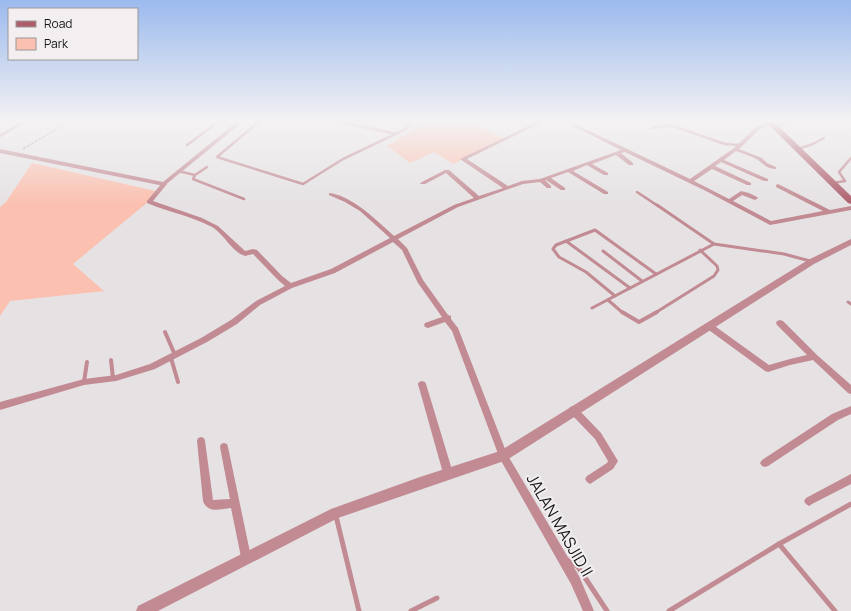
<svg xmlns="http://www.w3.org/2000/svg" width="851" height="611" font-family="Manrope,sans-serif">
<rect width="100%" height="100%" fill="#e6e2e4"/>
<g fill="#fbc0af">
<path d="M 429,120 L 464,120 L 505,138 L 453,164 L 434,152 L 410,163 L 387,146 Z"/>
<path d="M 32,163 L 160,192 L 73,264 L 104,291 L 10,301 L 0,316 L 0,207 L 6,202 Z"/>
</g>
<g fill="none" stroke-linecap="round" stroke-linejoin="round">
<path stroke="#797779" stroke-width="1" stroke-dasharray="3 1.5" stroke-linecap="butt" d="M 23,149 L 72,120"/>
<g stroke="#c28a92" stroke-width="2.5">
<path d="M 261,120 L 217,157 L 303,184 L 343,159 L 406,129 L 413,120"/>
<path d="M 331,120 L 396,134"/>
<path d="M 774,125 L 785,124"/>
<path d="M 652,128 L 670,125 L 725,144 L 739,145"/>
<path d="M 0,136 L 27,120"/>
<path d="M 187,145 L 221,120"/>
<path d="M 798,149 L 813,144 L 824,138"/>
<path d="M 207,167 L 195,175 L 193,179 L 244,199"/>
<path d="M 178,171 L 195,175"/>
<path d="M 833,183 L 845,181 L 839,172 L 851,158"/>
<path d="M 637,192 L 658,206"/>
</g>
<g stroke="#c28a92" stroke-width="3">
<path d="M 657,205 L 714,244 L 784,254 L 810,261"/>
<path d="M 566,241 L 630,288"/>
<path d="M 603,251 L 642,281"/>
<path d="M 615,296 L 586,272 L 559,257 L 553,249 L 556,245 L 595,230 L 656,274"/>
<path d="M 608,300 L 623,313"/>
<path d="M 848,302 L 851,304"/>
<path d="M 592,308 L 714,244"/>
<path d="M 655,313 L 714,276 L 718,270 L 717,266 L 700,250"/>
</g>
<g stroke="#c28a92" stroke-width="4">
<path d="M 622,312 L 639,322 L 657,312"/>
<path d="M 165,332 L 175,355"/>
<path d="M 171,358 L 178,382"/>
<path d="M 111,360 L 113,378"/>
<path d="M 84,382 L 87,362"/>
</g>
<g stroke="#c28a92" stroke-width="5">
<path d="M 336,516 L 359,611"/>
<path d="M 779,544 L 835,611"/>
<path d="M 566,559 L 578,567 L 607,611"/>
<path d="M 411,611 L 437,598"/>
<path d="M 669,611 L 779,544 L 851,504"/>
</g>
<g fill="#c28a92" fill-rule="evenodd">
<path d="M 539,120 L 543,120 L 543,122 L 467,159 L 508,186 L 522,181 L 540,179 L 621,150 L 573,126 L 573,124 L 575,124 L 690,179 L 734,148 L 756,127 L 772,122 L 774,123 L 774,124 L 760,129 L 739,149 L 762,158 L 767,163 L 776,167 L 776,169 C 767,169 765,165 758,160 C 752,156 743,154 736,151 L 724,160 L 768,179 L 768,181 L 764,181 L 721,162 L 715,166 L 751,183 L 751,185 L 747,185 L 712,169 L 694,181 L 729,199 L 741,191 L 749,193 L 757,197 L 758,198 L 755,200 L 742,195 L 733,201 L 771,221 L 823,211 L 776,187 L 776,185 L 778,184 L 830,210 L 851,206 L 851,210 L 770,225 L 706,191 L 625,152 L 621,153 L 633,163 L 633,165 L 629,165 L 616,155 L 592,164 L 608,173 L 608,175 L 604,175 L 587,165 L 573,171 L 608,192 L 608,194 L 604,194 L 568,172 L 551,178 L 565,188 L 565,190 L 561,190 L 546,180 L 545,180 L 551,186 L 551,188 L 547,188 L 540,182 L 523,184 L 458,207 L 398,239 L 407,248 L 423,280 L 448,315 L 451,316 L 451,319 L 458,328 L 507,454 L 579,576 L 594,611 L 583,611 L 571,584 L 500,459 L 452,331 L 445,322 L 428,328 L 425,327 L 424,325 L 425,323 L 442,317 L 418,283 L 402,250 L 393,242 L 335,273 L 292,288 L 260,305 L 237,324 L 207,342 L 155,369 L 116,381 L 84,385 L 0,410 L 0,402 L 84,379 L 116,375 L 150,364 L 201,338 L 231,320 L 256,301 L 285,286 L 278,280 L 253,254 L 245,256 C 231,251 225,235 212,227 C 192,216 168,212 147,203 L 147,201 L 162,183 L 164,182 L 167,184 L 153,201 L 202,218 L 218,226 L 244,250 L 245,251 L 253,249 L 257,250 L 282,276 L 291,283 L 331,269 L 390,238 L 360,211 L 345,202 L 329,195 L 329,193 C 333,193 337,195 341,196 C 362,205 377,221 394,236 L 454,205 L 474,198 L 446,173 L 425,184 L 421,184 L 420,183 L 445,170 L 449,170 L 479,196 L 503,188 L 460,159 L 539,121 Z"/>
<path d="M 780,320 L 783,321 L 817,355 L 851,385 L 851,394 L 848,393 L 813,360 L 790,365 L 768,372 L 765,371 L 706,328 L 705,326 L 706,324 L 712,324 L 769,365 L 790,359 L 807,355 L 777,325 L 776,323 L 777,321 Z"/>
<path d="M 422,381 L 425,382 L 426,384 L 453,473 L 451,476 L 448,478 L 445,476 L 443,473 L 418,384 L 419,382 Z"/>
<path d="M 573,406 L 576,407 L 601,433 L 618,461 L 613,469 L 590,484 L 587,482 L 585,479 L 587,476 L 607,463 L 608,461 L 595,439 L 570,413 L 569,410 L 570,407 Z"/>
<path d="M 851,406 L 851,414 L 838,420 L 768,466 L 765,467 L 762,466 L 760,463 L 762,460 L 832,414 Z"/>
<path d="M 201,437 L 204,438 L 205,441 L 213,500 L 230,499 L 220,447 L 221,444 L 224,443 L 227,444 L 228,447 L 251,557 L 250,561 L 246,562 L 242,561 L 241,557 L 231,508 C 220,509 208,514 203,501 L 197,441 L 198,438 Z"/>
<path d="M 851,474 L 851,484 L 812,504 L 809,506 L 806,504 L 804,501 L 806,498 Z"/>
</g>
<g fill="#c28a92" fill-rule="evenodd">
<path d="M 239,120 L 245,120 L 164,186 L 0,153 L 0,149 L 163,182 Z"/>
<path d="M 851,239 L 851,245 L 814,264 L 507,460 L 338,518 L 158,611 L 136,611 L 138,606 L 331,509 L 420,477 L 500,451 L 808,260 Z"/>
</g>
<path fill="#ad5d6b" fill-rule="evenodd" d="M 764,120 L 772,120 L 851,196 L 851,204 L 848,203 Z"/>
</g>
<linearGradient id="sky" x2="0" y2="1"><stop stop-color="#9bbaee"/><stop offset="0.59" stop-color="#f4f2f3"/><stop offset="1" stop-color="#f4f2f3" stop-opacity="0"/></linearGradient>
<rect width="851" height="205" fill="url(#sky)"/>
<g text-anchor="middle" stroke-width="4" stroke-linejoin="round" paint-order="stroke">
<g font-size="16" fill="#171617" stroke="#f3eff1">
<text transform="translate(560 525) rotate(60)" y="6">JALAN MASJID II</text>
</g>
</g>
<rect x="8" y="8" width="130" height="52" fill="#f3eff1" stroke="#9b989a"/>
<rect x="16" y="21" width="20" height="6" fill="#ad5d6b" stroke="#9b989a"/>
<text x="44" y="28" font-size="12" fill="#171617">Road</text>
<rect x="16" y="38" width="20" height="12" fill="#fbc0af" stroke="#9b989a"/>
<text x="44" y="48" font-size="12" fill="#171617">Park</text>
</svg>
